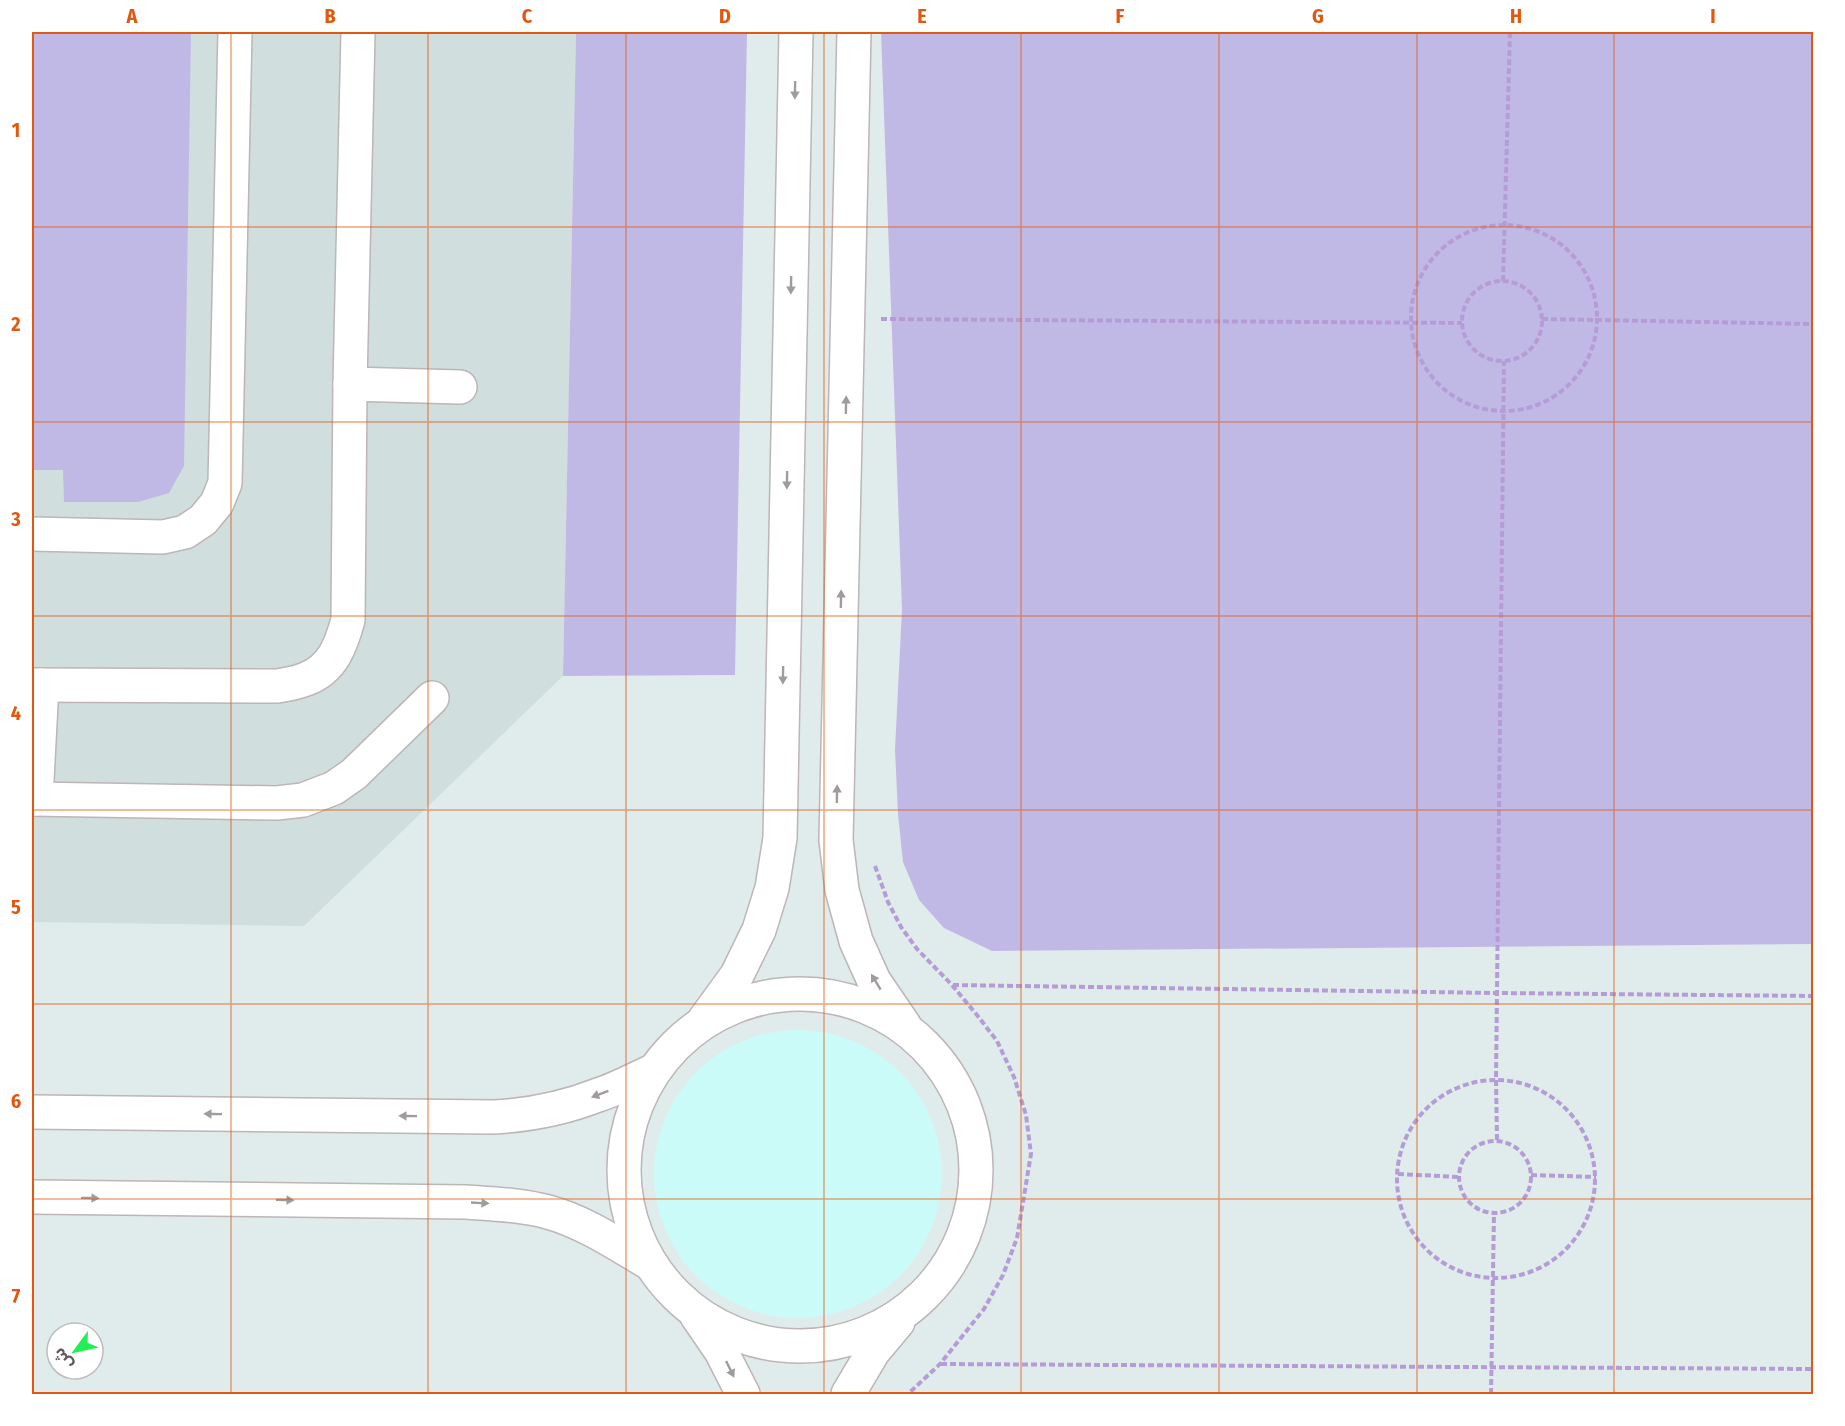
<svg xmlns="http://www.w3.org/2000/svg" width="1845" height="1426" font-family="'Fira Sans Condensed','Noto Sans Arabic',sans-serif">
<rect width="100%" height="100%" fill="#dfeceb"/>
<path fill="#d0dede" d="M 32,32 L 576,32 L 563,676 L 304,926 L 32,922 Z"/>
<g fill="#c1b9e5">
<path d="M 32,32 L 191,32 L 184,466 L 169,493 L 138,502 L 64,502 L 63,470 L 32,470 Z"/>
<path d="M 576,32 L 747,32 L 735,675 L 563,676 Z"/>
<path d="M 881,32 L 1813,32 L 1813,944 L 992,951 L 944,928 L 919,900 L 903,862 L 898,814 L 895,750 L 902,609 Z"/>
</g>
<circle fill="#cafbf8" cx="798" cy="1174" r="144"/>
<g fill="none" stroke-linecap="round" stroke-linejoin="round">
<g stroke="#bdb5b6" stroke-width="36">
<g id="minor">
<path d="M 854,32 L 836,840 L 842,890 L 856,941 L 874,981 L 904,1025"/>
<path d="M 350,384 L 460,387"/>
<path d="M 32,534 L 163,537 L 185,532 L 203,520 L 217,503 L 225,483 L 235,32"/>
<path d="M 32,685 L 278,686 C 287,684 297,683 306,679 C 333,669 341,645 348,620 L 350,384 L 358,32"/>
<path d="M 32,799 L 277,803 L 303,800 L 334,788 L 354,774 L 432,698"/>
<path d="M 36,799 L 42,685"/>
<circle cx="800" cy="1170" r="176"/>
<path d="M 705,1019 L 737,975 L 759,930 L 772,888 L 780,838 L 796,32"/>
<path d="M 32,1112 L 494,1117 C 530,1115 565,1108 598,1095 C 617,1089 635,1079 653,1071"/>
<path d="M 32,1197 L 466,1202 C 494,1204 521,1205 548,1212 C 585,1222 618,1245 651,1264"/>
<path d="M 697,1316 L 721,1351 L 743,1394"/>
<path d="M 848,1394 L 873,1352 L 898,1322"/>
</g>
</g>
<g stroke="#b69cd7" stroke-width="4" stroke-dasharray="6 3" stroke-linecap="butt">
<circle cx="1504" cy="318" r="93"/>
<path d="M 1503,281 L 1510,32"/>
<circle cx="1502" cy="321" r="40"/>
<path d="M 881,319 L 1462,323"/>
<path d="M 1542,319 L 1814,324"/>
<path d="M 875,866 L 888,902 L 901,927 L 917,949 L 952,985 L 977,1015 L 997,1041 L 1014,1077 L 1026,1115 L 1031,1154 L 1017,1238 L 1003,1275 L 984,1309 L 940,1364 L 908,1394"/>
<path d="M 953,985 L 1497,993 L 1814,996"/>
<circle cx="1496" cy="1179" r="99"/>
<path d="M 1497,1140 L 1496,1080 L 1504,361"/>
<circle cx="1495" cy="1177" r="36"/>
<path d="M 1398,1174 L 1459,1177"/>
<path d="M 1531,1175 L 1596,1177"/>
<path d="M 941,1364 L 1814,1369"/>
<path d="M 1491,1394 L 1494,1213"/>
</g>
<use href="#minor" stroke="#fff" stroke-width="33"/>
</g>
<defs><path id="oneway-solid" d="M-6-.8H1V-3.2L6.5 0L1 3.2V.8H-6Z" transform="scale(1.5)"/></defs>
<g fill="#a09b9c">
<use href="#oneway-solid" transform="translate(795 90) rotate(91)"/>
<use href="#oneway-solid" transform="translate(791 285) rotate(91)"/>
<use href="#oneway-solid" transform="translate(846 405) rotate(-89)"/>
<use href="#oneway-solid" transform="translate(787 480) rotate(91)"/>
<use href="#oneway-solid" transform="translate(841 599) rotate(-89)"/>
<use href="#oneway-solid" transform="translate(783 675) rotate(91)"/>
<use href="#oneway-solid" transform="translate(837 794) rotate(-89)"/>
<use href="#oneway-solid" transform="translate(876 982) rotate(-121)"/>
<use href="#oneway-solid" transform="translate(600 1094) rotate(159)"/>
<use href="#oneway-solid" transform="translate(213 1114) rotate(-179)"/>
<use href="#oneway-solid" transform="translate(408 1116) rotate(-179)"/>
<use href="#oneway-solid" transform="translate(90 1198) rotate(1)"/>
<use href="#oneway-solid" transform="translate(285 1200) rotate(1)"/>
<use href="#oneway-solid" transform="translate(480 1203) rotate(3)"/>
<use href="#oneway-solid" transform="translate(730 1369) rotate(64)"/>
</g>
<path fill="none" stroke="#e15910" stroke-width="1.5" stroke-opacity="0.55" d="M 231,32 L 231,1394M 428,32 L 428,1394M 626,32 L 626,1394M 824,32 L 824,1394M 1021,32 L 1021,1394M 1219,32 L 1219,1394M 1417,32 L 1417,1394M 1614,32 L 1614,1394M 32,227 L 1814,227M 32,422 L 1814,422M 32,616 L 1814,616M 32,810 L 1814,810M 32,1004 L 1814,1004M 32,1199 L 1814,1199"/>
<rect width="1845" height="1426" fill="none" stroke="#ffffff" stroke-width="66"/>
<g transform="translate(75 1351) rotate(237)"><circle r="28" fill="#ffffff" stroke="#c0bcbd" stroke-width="1.5"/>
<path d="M0-4.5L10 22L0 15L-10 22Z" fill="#22ee55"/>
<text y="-9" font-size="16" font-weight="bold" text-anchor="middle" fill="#61585a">ش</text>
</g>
<rect x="33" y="33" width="1779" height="1360" fill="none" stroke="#e15910" stroke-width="2"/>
<g font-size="20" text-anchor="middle" font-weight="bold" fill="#e15910">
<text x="132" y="23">A</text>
<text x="330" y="23">B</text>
<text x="527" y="23">C</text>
<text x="725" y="23">D</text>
<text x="922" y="23">E</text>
<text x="1120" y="23">F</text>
<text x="1318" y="23">G</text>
<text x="1516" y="23">H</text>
<text x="1713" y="23">I</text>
<text x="16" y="137">1</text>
<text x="16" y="331">2</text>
<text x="16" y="526">3</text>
<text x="16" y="720">4</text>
<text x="16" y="914">5</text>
<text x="16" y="1108">6</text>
<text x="16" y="1303">7</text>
</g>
</svg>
